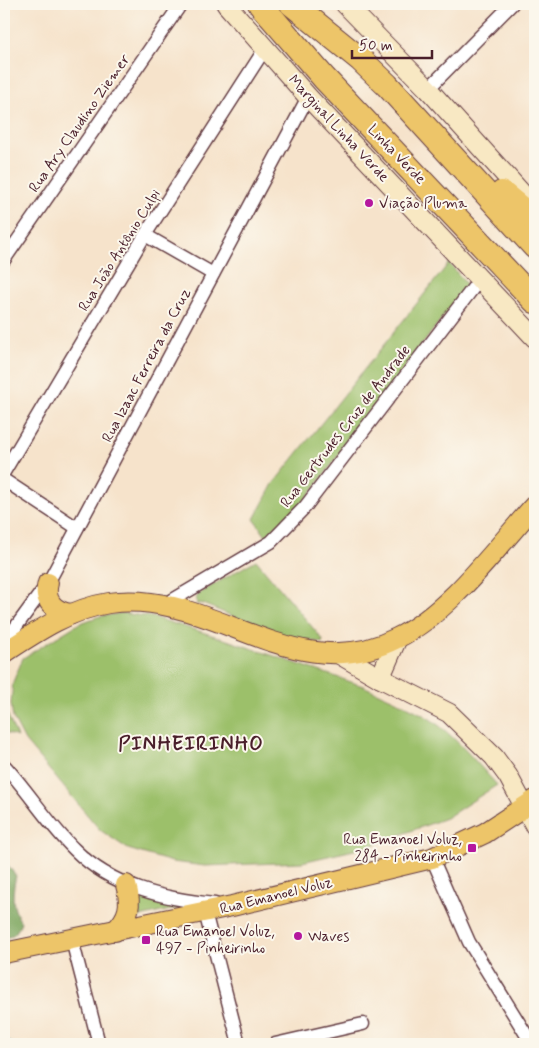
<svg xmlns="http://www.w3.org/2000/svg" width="539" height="1048" font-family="Mynerve,sans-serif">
<rect width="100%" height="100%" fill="#fbf7ec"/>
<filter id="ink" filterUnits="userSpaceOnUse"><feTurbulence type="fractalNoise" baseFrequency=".02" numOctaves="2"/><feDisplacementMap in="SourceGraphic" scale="10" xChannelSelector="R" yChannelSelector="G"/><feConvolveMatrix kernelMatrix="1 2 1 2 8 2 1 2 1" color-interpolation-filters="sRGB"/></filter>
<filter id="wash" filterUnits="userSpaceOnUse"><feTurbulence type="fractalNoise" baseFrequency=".0096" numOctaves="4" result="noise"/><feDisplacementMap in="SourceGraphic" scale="20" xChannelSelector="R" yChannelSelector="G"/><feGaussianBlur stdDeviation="1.12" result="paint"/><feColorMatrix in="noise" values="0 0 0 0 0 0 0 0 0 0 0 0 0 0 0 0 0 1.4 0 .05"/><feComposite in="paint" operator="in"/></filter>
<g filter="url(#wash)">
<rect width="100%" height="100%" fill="#f6e3cb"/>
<g fill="#9cc06b" stroke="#73704b">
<path d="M 449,263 L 467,285 L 293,516 L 267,538 L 254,519 L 273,484 Z"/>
<path d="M 256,560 L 323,640 L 322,643 L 277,634 L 200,603 L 197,605 L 196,598 L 201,592 Z"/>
<path d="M 122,613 L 152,617 L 215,636 L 363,686 C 385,696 409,706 430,719 C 455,736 477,763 497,785 L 446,818 L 367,847 L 302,862 L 205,866 L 172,862 L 128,849 L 100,830 L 25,741 L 13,718 L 11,704 L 13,682 L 23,658 L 78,624 L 97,617 Z"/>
<path d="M 5,691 L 8,716 L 17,737 L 4,732 Z"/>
<path d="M 133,891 L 192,905 L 131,919 Z"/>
</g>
<path fill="#7da65f" stroke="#646245" d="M 4,860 L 16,876 C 12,893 11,907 21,922 C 18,931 14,937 4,938 Z"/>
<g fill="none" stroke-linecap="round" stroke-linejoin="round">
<g stroke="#3dabbb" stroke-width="3">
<path d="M 4,922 L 5,931"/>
<path d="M 9,1042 L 10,1044"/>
</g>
</g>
</g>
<g filter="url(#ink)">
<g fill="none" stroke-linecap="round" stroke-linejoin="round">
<g stroke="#643c43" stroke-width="15">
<g id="street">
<path d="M 428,89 L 512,4"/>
<path d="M 145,235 L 213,274"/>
<path d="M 4,260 L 181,4"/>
<path d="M 4,472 L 145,235 L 266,47"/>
<path d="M 4,480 L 77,528"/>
<path d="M 166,604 L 271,542 L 305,507 L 480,279"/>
<path d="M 4,643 L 48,583 L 308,97"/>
<path d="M 4,765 C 29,792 48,824 75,850 C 112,887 164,899 215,904"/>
<path d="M 432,858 L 469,942 L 532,1044"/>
<path d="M 205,912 L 239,1044"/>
<path d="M 72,940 L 99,1044"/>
<path d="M 275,1044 L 363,1024"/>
</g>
</g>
<g stroke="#643c43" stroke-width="21">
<g id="secondary">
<path d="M 226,4 L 308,97 L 535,338"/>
<path d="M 345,4 L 428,89 L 535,208"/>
<path d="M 337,653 L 380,678 L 449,713 L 494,757 L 508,776 L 535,826"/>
<path d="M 380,678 L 397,639"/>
</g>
</g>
<g stroke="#643c43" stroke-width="22">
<g id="primary">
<path d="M 48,583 C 43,600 54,612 71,614"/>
<path d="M 4,653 C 36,632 70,609 109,603 C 211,588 294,691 397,638 C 450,612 496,548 535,505"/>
<path d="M 115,931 C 129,917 132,905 126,885"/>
<path d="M 4,953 L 232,906 L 432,858 L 485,833 L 535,800"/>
</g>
</g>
<g stroke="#643c43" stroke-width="26">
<g id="highway">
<path d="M 260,4 L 324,78 L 535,301"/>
<path d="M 292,4 L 361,60 L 387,85 L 535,247"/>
<path d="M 502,193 L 535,220"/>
</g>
</g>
<use href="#street" stroke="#fff" stroke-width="12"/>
<use href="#secondary" stroke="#f8e8c3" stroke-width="19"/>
<use href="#primary" stroke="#edc569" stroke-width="20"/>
<use href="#highway" stroke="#edc569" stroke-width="24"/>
</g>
</g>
<g fill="#b5179e" stroke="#fbf7ec" stroke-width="2">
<circle cx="369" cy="203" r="5"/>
<rect x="467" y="843" width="10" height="10" rx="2.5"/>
<circle cx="298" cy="936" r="5"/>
<rect x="141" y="935" width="10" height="10" rx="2.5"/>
</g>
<g text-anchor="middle" stroke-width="4" stroke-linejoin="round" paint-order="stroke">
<g font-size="15" fill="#4a1f2b" stroke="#fbf7ec">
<text transform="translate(79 123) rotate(-55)" y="5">Rua Ary Claudino Ziemer</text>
<text transform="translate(339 128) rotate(47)" y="5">Marginal Linha Verde</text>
<text transform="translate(397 154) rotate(46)" y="5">Linha Verde</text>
<text transform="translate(119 250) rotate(-58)" y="5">Rua João Antônio Culpi</text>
<text transform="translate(146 365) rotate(-62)" y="5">Rua Izaac Ferreira da Cruz</text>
<text transform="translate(345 426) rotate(-52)" y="5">Rua Gertrudes Cruz de Andrade</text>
<text transform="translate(276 895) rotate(-14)" y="5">Rua Emanoel Voluz</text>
</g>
<g font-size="15" fill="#4a1f2b" stroke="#fbf7ec" text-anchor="start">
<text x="379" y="208">Viação Pluma</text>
<text x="462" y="844" text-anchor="end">Rua Emanoel Voluz,<tspan x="462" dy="17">284 - Pinheirinho</tspan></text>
<text x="156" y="936">Rua Emanoel Voluz,<tspan x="156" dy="17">497 - Pinheirinho</tspan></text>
<text x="308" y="941">Waves</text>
</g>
<g font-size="20" font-weight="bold" letter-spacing="1" fill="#4a1f2b" stroke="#fbf7ec">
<text x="191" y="750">PINHEIRINHO</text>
</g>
</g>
<rect width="539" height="1048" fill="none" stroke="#fbf7ec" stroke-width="20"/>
<path d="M352 50v8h80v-8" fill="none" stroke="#4a1f2b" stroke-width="2.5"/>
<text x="359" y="50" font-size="15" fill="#4a1f2b" stroke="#fbf7ec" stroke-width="4" paint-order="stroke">50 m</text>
</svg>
